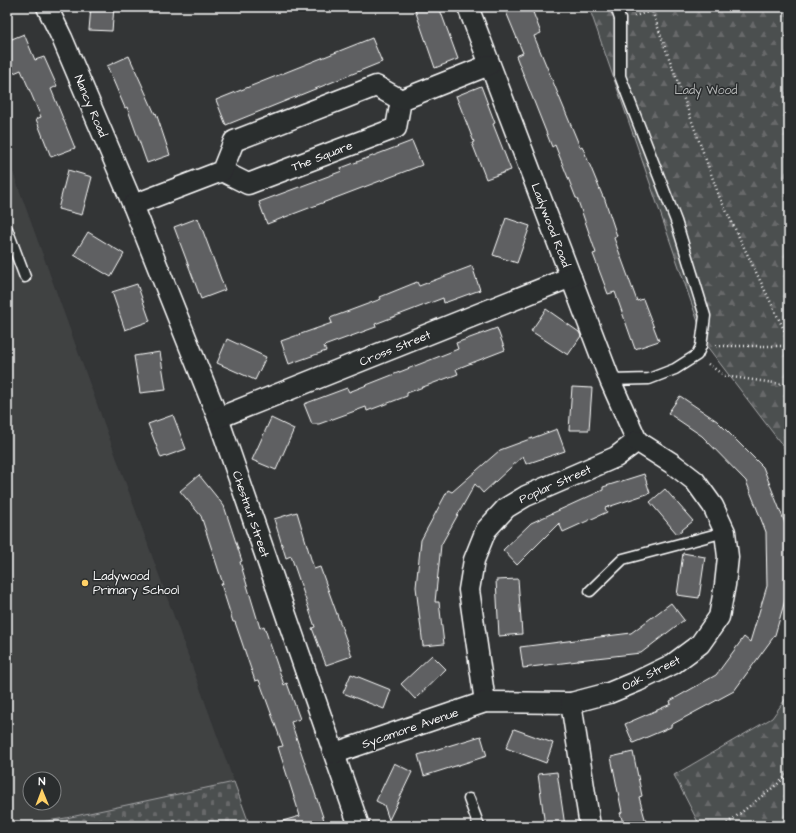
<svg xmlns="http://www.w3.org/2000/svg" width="796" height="833" font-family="'Architects Daughter',sans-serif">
<defs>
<pattern id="forest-firs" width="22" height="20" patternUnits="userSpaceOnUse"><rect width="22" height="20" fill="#4c4f50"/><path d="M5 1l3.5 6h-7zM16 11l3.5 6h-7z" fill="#67696a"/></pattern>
<pattern id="cemetery-stones" width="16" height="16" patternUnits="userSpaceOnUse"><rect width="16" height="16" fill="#4c4f50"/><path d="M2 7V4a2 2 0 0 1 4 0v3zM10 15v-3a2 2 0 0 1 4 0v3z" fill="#67696a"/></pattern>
</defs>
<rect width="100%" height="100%" fill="#333536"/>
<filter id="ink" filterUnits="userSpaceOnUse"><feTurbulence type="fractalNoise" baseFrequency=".025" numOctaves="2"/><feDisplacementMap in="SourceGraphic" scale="8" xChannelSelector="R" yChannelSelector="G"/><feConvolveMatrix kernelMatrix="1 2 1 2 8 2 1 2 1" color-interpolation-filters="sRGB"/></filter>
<g filter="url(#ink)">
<path fill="#404243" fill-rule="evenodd" d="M 7,156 L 234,782 L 66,818 L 16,826 L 7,826 ZM 30,779 L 54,779 L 54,803 L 30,803 Z"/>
<g fill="url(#forest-firs)" stroke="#a6a7a8">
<path d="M 589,7 L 789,7 L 789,454 L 706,345 Z"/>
<path d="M 789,694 L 789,826 L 700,826 L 674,775 L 772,718 Z"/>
</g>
<path fill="url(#cemetery-stones)" stroke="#a6a7a8" d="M 234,782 L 250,826 L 16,826 L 66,818 Z"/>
<g fill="#5f6162" stroke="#fff">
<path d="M 91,7 L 114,7 L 112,31 L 89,30 Z"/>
<path d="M 414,7 L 439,7 L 458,59 L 435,68 Z"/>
<path d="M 504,7 L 531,7 L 541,33 L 534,36 L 580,147 L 582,146 L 603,197 L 604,197 L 617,236 L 614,238 L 637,301 L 643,299 L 659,341 L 635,349 L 615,292 L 608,294 L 593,254 L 596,253 L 577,198 L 576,198 L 555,145 L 552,147 L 516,56 L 523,53 Z"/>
<path d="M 24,34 L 35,60 L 44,57 L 57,86 L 51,89 L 75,148 L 51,157 L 36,119 L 41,117 L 21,70 L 7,76 L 7,41 Z"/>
<path d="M 372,38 L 382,62 L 226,125 L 216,100 Z"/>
<path d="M 129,56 L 155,114 L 156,113 L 170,155 L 147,163 L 127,107 L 125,108 L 107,66 Z"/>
<path d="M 481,86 L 495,123 L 493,124 L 511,170 L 486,179 L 472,143 L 474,142 L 456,96 Z"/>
<path d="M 412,141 L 422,165 L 267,224 L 259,202 L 342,171 L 341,168 Z"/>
<path d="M 68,170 L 92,177 L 82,215 L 58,209 Z"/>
<path d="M 198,218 L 225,290 L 201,299 L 174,227 Z"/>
<path d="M 506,218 L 530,226 L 517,263 L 493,255 Z"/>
<path d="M 88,232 L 124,254 L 111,277 L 74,255 Z"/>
<path d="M 472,266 L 480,290 L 444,303 L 443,298 L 375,324 L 376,327 L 324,346 L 326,351 L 289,364 L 281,341 L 332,323 L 330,318 L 381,299 L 380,297 L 417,282 L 419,286 Z"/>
<path d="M 137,284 L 150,321 L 125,330 L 112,292 Z"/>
<path d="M 546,309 L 579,332 L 581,336 L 568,355 L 531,331 Z"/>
<path d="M 497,328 L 505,350 L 456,369 L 458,374 L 407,393 L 407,396 L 367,411 L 366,407 L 319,424 L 312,424 L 304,404 L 347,388 L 349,392 L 458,349 L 456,343 Z"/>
<path d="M 227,339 L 266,357 L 255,380 L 217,363 Z"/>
<path d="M 160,352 L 166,390 L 140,393 L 134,356 Z"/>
<path d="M 572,387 L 592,388 L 589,430 L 569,430 Z"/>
<path d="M 680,396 L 717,421 L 763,467 L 787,528 L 788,590 L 775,635 L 734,691 L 671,725 L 671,727 L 633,743 L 625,724 L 671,704 L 670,701 L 716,675 L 744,637 L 750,642 L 767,586 L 766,532 L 746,481 L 702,436 L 668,413 Z"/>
<path d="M 173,415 L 186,449 L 161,458 L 148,424 Z"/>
<path d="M 271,418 L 294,429 L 276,470 L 252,460 Z"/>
<path d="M 557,429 L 565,451 L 526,464 L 523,456 L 483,493 L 475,484 L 441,545 L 435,602 L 439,602 L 444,644 L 423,646 L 416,587 L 421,540 L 448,490 L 452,492 L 500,450 Z"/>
<path d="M 644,474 L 650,493 L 605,508 L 607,512 L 563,532 L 559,523 L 517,565 L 503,550 L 531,523 L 603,490 L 603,487 Z"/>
<path d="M 199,475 L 224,506 L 242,561 L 240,562 L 260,628 L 264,626 L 284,685 L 287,683 L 300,719 L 291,722 L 326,826 L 279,826 L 279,822 L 300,816 L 278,747 L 283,746 L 259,680 L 255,681 L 235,622 L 233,622 L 221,584 L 223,584 L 201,516 L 180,491 Z"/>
<path d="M 665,489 L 693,521 L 677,534 L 650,502 Z"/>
<path d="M 297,512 L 314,569 L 320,567 L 352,656 L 326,665 L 312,628 L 315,627 L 291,556 L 286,558 L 274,519 Z"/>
<path d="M 683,553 L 705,557 L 699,598 L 677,595 Z"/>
<path d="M 518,579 L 522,634 L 499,636 L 496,580 Z"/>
<path d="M 671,603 L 684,620 L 641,653 L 578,660 L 578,661 L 523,668 L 520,647 L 631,633 Z"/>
<path d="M 432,655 L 446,669 L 415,699 L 401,684 Z"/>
<path d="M 351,674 L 391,690 L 384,709 L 343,693 Z"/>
<path d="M 514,729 L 553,743 L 546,763 L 506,748 Z"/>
<path d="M 481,736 L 487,756 L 424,776 L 418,755 Z"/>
<path d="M 633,752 L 642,796 L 639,797 L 647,826 L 624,826 L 620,813 L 622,812 L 611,757 Z"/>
<path d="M 394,763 L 412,772 L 389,820 L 384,805 L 376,801 Z"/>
<path d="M 557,772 L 565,826 L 545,826 L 538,774 Z"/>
</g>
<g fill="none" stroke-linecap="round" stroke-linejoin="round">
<g stroke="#fff" stroke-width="13">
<g id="lane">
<path d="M 7,229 L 25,277"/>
<path d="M 610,380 L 649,379 L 675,369 L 697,355 L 701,346 L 705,316 L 676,221 L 620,76 L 620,19 L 616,7"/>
<path d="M 590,591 L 623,559 L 725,532"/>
<path d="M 469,799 L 479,826"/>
</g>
</g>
<g stroke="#fff" stroke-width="23">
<g id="street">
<path d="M 47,7 L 62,38 L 133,205 L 218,418 L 359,826"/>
<path d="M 468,7 L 610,380 L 637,441"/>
<path d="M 222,171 L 248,184 L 396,128 L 401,100"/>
<path d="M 133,205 L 222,171 L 234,141 L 376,86 L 401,100 L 489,65"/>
<path d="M 218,418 L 571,277"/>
<path d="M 485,702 L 469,590 L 474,560 L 486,530 L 506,508 L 526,496 L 616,457 L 637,441"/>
<path d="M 335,753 L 485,702 L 571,703"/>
<path d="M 590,826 L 571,703 L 609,693 L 638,681 L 673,664 L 700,644 L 719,617 L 725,585 L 728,557 L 725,532 L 713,506 L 695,481 L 673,464 L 637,441"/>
</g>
</g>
<g stroke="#fff" stroke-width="2.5" stroke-dasharray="1 3" stroke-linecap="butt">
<path d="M 634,16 L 652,11 L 719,196 L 789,340"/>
<path d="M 716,346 L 789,346"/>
<path d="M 708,364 L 725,376 L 789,385"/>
<path d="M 724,826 L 780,782 L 789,773"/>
</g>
<use href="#lane" stroke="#2a2d2e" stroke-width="10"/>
<use href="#street" stroke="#2a2d2e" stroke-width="20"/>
</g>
</g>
<circle fill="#ffd166" stroke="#2a2d2e" stroke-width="1.5" cx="85" cy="583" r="4"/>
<g text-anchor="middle" stroke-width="3" stroke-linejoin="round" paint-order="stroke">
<g font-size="12" fill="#b7b9b9" stroke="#2a2d2e">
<text x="706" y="94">Lady Wood</text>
</g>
<g font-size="12" fill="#fff" stroke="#2a2d2e">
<text transform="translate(91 106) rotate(67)" y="4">Nancy Road</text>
<text transform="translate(322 156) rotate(-21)" y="4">The Square</text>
<text transform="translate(551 225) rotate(69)" y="4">Ladywood Road</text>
<text transform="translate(395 348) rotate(-22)" y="4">Cross Street</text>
<text transform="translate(555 484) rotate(-24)" y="4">Poplar Street</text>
<text transform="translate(251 514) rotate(71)" y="4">Chestnut Street</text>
<text transform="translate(651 673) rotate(-27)" y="4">Oak Street</text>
<text transform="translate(410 728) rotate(-19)" y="4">Sycamore Avenue</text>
</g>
<g font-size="12" fill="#fff" stroke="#2a2d2e" text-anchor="start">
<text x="93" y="580">Ladywood<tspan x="93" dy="14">Primary School</tspan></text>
</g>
</g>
<rect width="796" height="833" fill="none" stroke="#2a2d2e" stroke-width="24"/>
<rect x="12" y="12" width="772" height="809" fill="none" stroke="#fff" stroke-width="1.5" filter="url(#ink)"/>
<g transform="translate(42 791) rotate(359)"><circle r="19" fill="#2a2d2e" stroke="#7f8182"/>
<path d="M0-3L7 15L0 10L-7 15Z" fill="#ffd166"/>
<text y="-6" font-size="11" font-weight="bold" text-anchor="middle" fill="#ffffff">N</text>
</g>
</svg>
